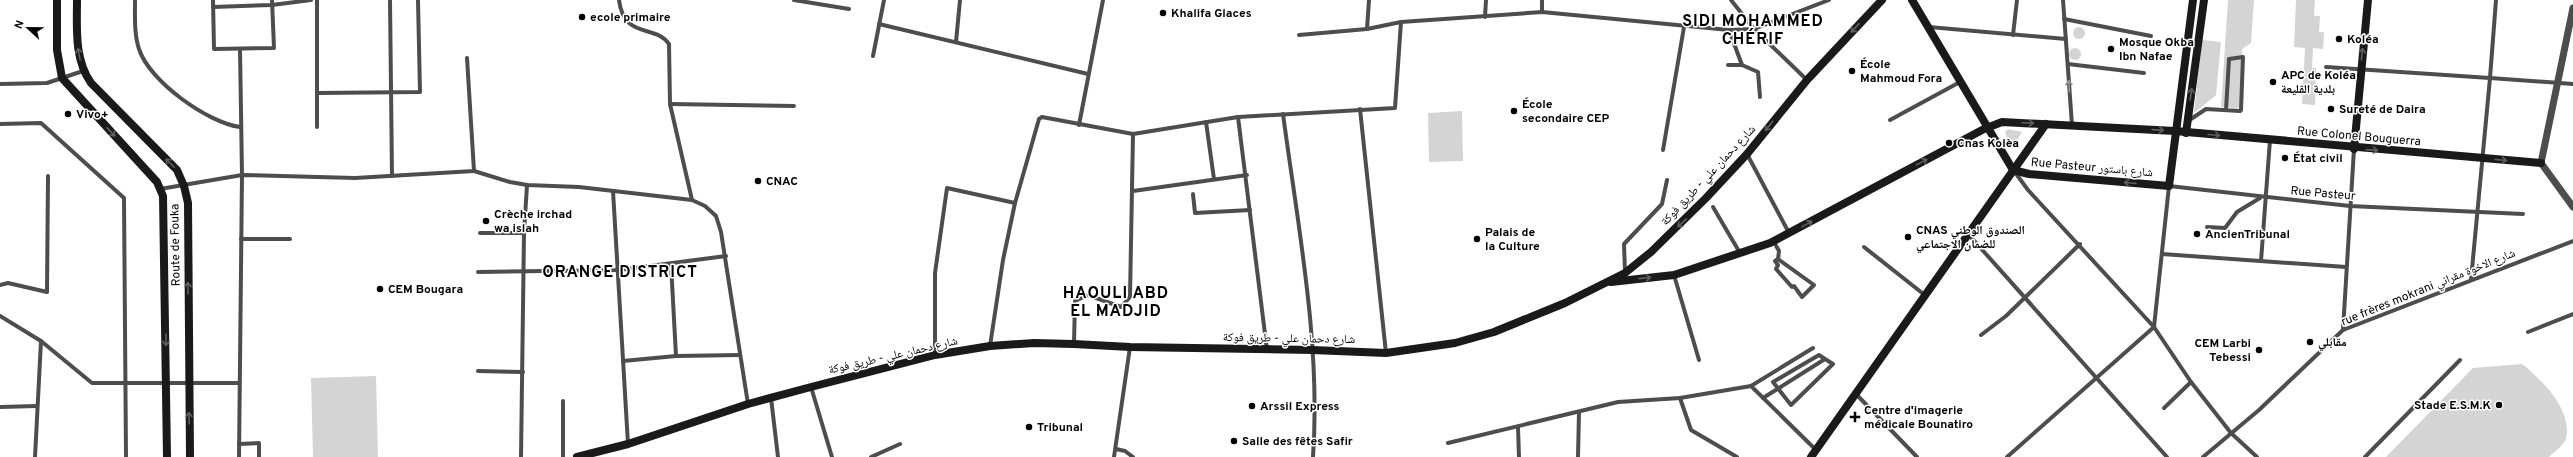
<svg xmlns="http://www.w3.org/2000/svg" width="2573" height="457" font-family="Overpass,'Noto Naskh Arabic',sans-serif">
<rect width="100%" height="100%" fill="#fff"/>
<g fill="#d4d4d4">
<path d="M 2228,0 L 2254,0 L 2251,43 L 2242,49 L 2240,105 L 2238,108 L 2221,107 Z"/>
<path d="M 2296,0 L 2315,0 L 2314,16 L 2320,16 L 2319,32 L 2324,32 L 2323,49 L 2313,48 L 2312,68 L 2316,68 L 2315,105 L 2302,104 L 2305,48 L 2294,47 Z"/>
<circle cx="2079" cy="33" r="6"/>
<path d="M 2202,40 L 2221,42 L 2216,95 L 2194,113 Z"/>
<circle cx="2075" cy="54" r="6"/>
<path d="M 1462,111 L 1463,161 L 1429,162 L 1428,113 Z"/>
<path d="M 2008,129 L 2022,132 L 2014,146 L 2010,146 L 2005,132 Z"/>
<path d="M 2522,364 C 2541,379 2573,410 2566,439 C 2563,446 2554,452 2549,457 L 2386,457 L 2473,368 Z"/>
<path d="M 376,376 L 378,457 L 313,457 L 311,378 Z"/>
</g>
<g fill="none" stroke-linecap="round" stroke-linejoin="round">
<g stroke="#4d4d4d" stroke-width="4">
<path d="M 135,0 C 135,16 134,34 139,49 C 149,81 208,123 240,127"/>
<path d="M 213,0 L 214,49 L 274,48 L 272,0"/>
<path d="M 317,0 L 317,127"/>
<path d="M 390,0 L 392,176"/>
<path d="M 619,0 C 624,40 656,24 669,44 L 670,104 L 692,200"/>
<path d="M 794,0 L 849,9"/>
<path d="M 1369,0 L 1367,29 L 1401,22 L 1542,12 L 1729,30 L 1754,29 L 1829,0"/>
<path d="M 1542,0 L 1542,12"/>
<path d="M 1731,0 L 1754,29 L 1807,80"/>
<path d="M 2063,0 L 2072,125"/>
<path d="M 2496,0 L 2490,78 L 2573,84"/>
<path d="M 213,7 L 272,5 L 311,0"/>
<path d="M 1485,17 L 1486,0"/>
<path d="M 2064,19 L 2151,36"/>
<path d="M 879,24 L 1088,74"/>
<path d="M 1929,27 L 2066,39"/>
<path d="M 1729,30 L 1742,65 L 1758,72 L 1760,97"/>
<path d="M 1299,35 L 1367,29"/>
<path d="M 2013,35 L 2017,0"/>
<path d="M 956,42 L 960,0"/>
<path d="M 873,56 L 884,0"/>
<path d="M 2068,64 L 2144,73"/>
<path d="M 1728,65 L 1742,65"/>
<path d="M 2326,67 L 2490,78 L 2471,280"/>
<path d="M 0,84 L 47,83 L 83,71"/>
<path d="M 317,93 L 420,92 L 418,0"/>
<path d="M 670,104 L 794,106"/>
<path d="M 1360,109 L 1386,353"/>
<path d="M 1283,114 C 1298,227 1321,343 1313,457"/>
<path d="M 1238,117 L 1267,350"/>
<path d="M 1890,120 L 1960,82"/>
<path d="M 2188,121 L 2206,109 L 2240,111 L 2241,110 L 2243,57 L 2229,59 L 2226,110"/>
<path d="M 1206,122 L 1214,179"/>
<path d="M 0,124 L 41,123 L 124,198 L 126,457"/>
<path d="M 1079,125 L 1103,0"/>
<path d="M 1663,150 L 1684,27"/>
<path d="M 1747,154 L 1789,233"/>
<path d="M 474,171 L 510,182 L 527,185 L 579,187 L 692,200 L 705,206 L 716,216 L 721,232 L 748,404"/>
<path d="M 2014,171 L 2028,190 L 2154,327 L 2191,382 L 2231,433 L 2257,457"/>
<path d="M 160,189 L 242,175 L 355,178 L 474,171 L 467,58"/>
<path d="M 613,191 L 628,444"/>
<path d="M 1133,191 L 1247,175"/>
<path d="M 1193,194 L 1195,213 L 1250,210"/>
<path d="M 1713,207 L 1740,253"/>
<path d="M 2207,227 L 2225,228 L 2237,212 L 2260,198"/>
<path d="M 480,233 L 524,233"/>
<path d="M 1969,235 L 2167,457"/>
<path d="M 241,239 L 290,239"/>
<path d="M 1774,242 L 1779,251 L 1778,259 L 1814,285 L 1802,297 L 1794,286 L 1792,287 L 1776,269 L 1778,265 L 1775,261 L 1778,259"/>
<path d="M 1864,247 L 1926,296"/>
<path d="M 2162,254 L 2346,267"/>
<path d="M 2261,261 L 2270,140"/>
<path d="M 671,264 L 676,356"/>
<path d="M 478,272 L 619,270 L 726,256"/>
<path d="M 1625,272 L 1624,244 L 1662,204 L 1667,180"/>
<path d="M 1674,275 L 1699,360"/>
<path d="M 0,285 L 8,283 L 47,292 L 48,176"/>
<path d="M 0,316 L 41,341 L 92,383 L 239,383"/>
<path d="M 2343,330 L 2354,149"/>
<path d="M 2528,332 L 2573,314"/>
<path d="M 1981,335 L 2006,316 L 2080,244"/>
<path d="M 1074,344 L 1075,301 L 1088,295 L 1121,307 L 1130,297 L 1133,134"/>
<path d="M 990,346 L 1003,260 L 1015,203 L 1039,119 L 1042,117 L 1133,134 L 1238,117 L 1395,108 L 1401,22"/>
<path d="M 935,355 L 935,273 L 947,188 L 1015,203"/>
<path d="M 623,361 L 676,356 L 740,355"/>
<path d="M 478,371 L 523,372"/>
<path d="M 1751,386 L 1813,348"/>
<path d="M 811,387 L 832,457"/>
<path d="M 1855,393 L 1917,457"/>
<path d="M 771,398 L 778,457"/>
<path d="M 1680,398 L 1691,430 L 1737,457"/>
<path d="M 1763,398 L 1825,359 L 1819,355 L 1773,382 L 1791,405 L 1833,364 L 1825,359"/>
<path d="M 0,407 L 37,406"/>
<path d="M 2164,408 L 2191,382"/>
<path d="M 1518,427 L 1519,457"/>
<path d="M 1448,443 L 1618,402 L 1680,398 L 1751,386 L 1816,450"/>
<path d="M 239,444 L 259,443 L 259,457"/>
<path d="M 1116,449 L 1125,451 L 1133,457"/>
<path d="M 35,457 L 41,341"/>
<path d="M 239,457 L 242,175 L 240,49"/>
<path d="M 521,457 L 524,233 L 527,185"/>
<path d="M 563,457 L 563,401"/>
<path d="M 871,457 L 900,444"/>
<path d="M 1114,457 L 1130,347"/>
<path d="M 1578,457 L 1579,412"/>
<path d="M 2007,457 L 2154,327 L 2169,186 L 2350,206 L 2523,214"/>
<path d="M 2203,457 L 2259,410 L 2343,330 L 2573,241"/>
<path d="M 2365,457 L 2460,360"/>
</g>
<path stroke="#4d4d4d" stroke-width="7" d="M 2573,8 L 2541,163 L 2573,207"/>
<g stroke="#1a1a1a" stroke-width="8">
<path d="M 57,0 L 57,50 L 62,78 L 157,182 L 163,196 L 167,457"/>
<path d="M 77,0 C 77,28 74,59 91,83 L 177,170 L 184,186 L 188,203 L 190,457"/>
<path d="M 1912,0 L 2013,170"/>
<path d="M 2186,133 L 2204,0"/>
<path d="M 2354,149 L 2368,0"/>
<path d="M 2013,170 L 2029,174 L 2169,186 L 2193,0"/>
<path d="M 1611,282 L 1674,275 L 1770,243 L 1984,129 L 2002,122 L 2175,131 L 2541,163"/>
<path d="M 577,457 L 628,444 L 748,404 L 811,387 L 935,355 L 990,346 L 1034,343 L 1074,344 L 1130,347 L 1312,350 L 1386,353 L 1455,343 L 1494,332 L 1565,303 L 1625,273 L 1651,252 L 1706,198 L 1747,154 L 1807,80 L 1882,0"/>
<path d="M 1811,457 L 2046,124"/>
</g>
</g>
<defs><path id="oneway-shaft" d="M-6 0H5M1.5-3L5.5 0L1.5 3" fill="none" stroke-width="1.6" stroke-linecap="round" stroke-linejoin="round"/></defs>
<g stroke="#5f5f5f">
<use href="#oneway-shaft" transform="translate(1855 28) rotate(133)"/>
<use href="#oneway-shaft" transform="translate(79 54) rotate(-101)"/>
<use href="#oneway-shaft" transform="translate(2362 54) rotate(-84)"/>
<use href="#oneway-shaft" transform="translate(2191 94) rotate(-82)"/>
<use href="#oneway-shaft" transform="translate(2028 123) rotate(2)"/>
<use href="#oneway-shaft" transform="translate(1769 126) rotate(129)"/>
<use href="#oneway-shaft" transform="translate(2158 130) rotate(4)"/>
<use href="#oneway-shaft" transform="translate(111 132) rotate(47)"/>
<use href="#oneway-shaft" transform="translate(2214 135) rotate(5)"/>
<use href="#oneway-shaft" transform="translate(2372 150) rotate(4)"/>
<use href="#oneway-shaft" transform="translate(2501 160) rotate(6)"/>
<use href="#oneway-shaft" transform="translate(1922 162) rotate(-28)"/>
<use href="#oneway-shaft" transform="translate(170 163) rotate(-135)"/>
<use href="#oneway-shaft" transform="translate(2130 183) rotate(-175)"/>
<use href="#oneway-shaft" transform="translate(1682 223) rotate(137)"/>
<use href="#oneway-shaft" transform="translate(1807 224) rotate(-29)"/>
<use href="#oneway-shaft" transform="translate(1645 278) rotate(-6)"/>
<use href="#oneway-shaft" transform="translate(188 288) rotate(-90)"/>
<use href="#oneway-shaft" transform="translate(166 340) rotate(90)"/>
<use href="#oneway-shaft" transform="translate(189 418) rotate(-91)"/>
</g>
<use stroke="#949494" href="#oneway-shaft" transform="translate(2069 86) rotate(-94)"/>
<g fill="#000" stroke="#fff" stroke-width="1.5">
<circle cx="1163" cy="13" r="4"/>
<circle cx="582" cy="17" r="4"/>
<circle cx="2339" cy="39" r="4"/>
<circle cx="2111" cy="49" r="4"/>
<circle cx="1852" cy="71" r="4"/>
<circle cx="2273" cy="82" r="4"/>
<circle cx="2331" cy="109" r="4"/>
<circle cx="1514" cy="111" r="4"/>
<circle cx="68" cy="114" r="4"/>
<circle cx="1949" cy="143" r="4"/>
<circle cx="2285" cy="158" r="4"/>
<circle cx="758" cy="181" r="4"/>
<circle cx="486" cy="221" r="4"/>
<circle cx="2197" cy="234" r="4"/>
<circle cx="1908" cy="237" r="4"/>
<circle cx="1477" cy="239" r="4"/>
<circle cx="380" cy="289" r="4"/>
<circle cx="2310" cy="342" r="4"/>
<circle cx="2259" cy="350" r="4"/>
<circle cx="2499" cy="405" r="4"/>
<circle cx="1252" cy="406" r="4"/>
<path d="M1853 411h4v4h4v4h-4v4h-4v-4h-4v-4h4z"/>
<circle cx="1029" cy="427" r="4"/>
<circle cx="1234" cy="441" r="4"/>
</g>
<g text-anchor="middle" stroke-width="3" stroke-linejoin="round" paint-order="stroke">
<g font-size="12" font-weight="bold" fill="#000" stroke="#fff" text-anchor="start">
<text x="1171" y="17">Khalifa Glaces</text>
<text x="590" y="21">ecole primaire</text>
<text x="2347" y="43">Koléa</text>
<text x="2119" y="46">Mosque Okba<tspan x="2119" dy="14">Ibn Nafae</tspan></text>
<text x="1860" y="68">École<tspan x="1860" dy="14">Mahmoud Fora</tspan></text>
<text x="2281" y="79">APC de Koléa<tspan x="2281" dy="14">بلدية القليعة</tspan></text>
<text x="1522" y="108">École<tspan x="1522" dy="14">secondaire CEP</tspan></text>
<text x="2339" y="113">Sureté de Daira</text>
<text x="76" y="118">Vivo+</text>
<text x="1957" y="147">Cnas Kolèa</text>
<text x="2293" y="162">État civil</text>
<text x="766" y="185">CNAC</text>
<text x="494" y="218">Crèche irchad<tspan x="494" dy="14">wa islah</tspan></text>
<text x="1916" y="234">CNAS الصندوق الوطني<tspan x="1916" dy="14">للضمان الاجتماعي</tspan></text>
<text x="1485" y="236">Palais de<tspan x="1485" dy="14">la Culture</tspan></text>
<text x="2205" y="238">AncienTribunal</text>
<text x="388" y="293">CEM Bougara</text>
<text x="2318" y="346">مقابلي</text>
<text x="2251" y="347" text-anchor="end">CEM Larbi<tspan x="2251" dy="14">Tebessi</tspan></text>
<text x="2491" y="409" text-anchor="end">Stade E.S.M.K</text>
<text x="1260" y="410">Arssil Express</text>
<text x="1864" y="414">Centre d'imagerie<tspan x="1864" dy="14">médicale Bounatiro</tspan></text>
<text x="1037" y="431">Tribunal</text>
<text x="1242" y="445">Salle des fêtes Safir</text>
</g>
<g font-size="12" fill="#000" stroke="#fff">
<text transform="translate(2359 136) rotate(5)" y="4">Rue Colonel Bouguerra</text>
<text transform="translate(2092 167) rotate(5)" y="4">Rue Pasteur شارع باستور</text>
<text transform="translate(1708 175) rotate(-47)" y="4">شارع دحمان علي - طريق فوكة</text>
<text transform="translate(2323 193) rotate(5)" y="4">Rue Pasteur</text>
<text transform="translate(175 245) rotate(-91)" y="4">Route de Fouka</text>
<text transform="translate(2428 287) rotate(-22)" y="4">rue frères mokrani شارع الاخوة مقراني</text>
<text transform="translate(1289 338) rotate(1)" y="4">شارع دحمان علي - طريق فوكة</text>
<text transform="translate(893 355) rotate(-13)" y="4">شارع دحمان علي - طريق فوكة</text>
</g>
<g font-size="16" font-weight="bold" letter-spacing="1" fill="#000" stroke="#fff">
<text x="1753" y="26">SIDI MOHAMMED<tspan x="1753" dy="18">CHÉRIF</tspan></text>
<text x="620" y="277">ORANGE DISTRICT</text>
<text x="1116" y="298">HAOULI ABD<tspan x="1116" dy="18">EL MADJID</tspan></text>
</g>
</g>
<g transform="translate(28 28) rotate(292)" stroke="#ffffff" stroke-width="3" paint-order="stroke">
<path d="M0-3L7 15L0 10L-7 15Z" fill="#000000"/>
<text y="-6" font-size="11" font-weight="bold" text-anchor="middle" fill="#000000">N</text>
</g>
</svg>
